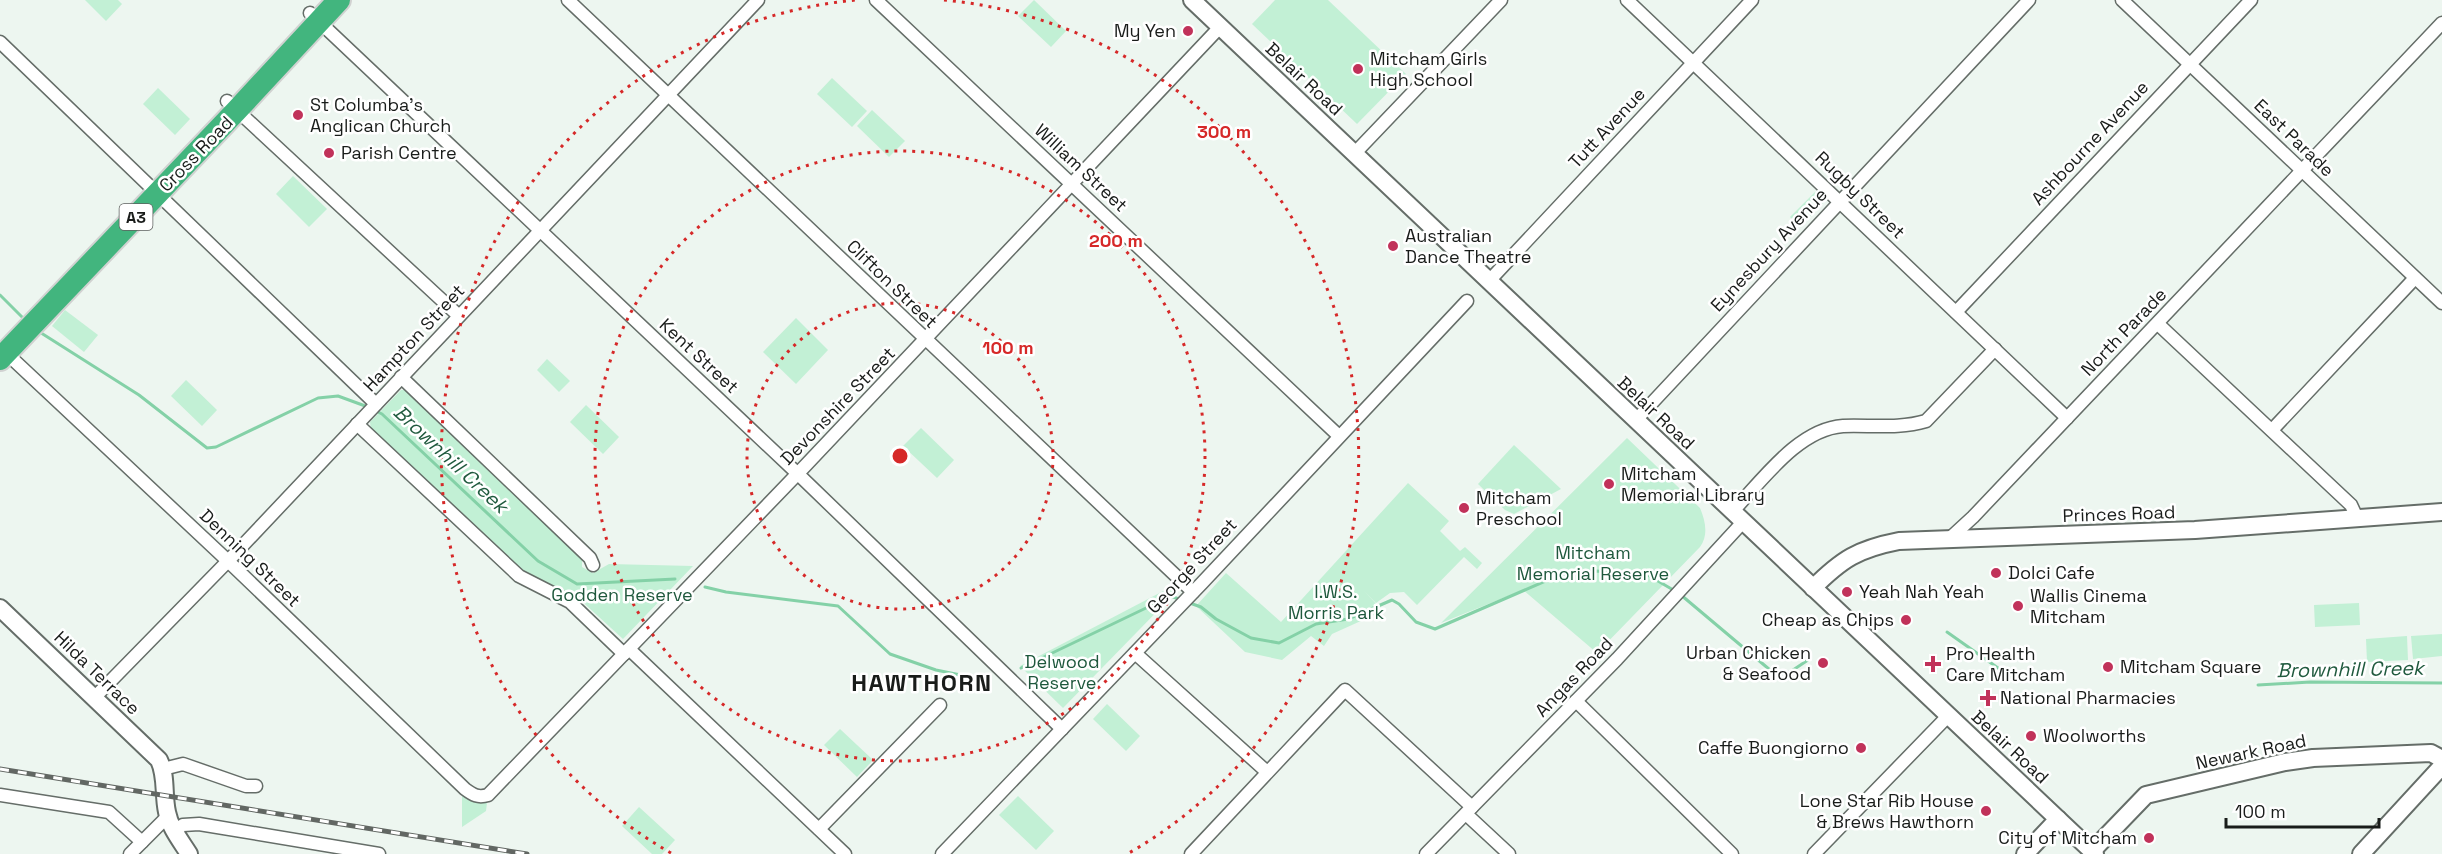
<svg xmlns="http://www.w3.org/2000/svg" width="2442" height="854" font-family="'Space Grotesk',sans-serif">
<rect width="100%" height="100%" fill="#edf6f0"/>
<g fill="#c2f0d5">
<path d="M 85,0 L 118,0 L 122,4 L 106,21 Z"/>
<path d="M 1034,0 L 1066,31 L 1051,47 L 1018,16 Z"/>
<path d="M 1275,0 L 1328,0 L 1406,74 L 1357,124 L 1252,24 Z"/>
<path d="M 832,78 L 867,111 L 852,127 L 817,94 Z"/>
<path d="M 158,88 L 190,119 L 175,135 L 143,104 Z"/>
<path d="M 872,110 L 905,141 L 889,157 L 857,126 Z"/>
<path d="M 293,176 L 327,209 L 309,227 L 276,194 Z"/>
<path d="M 1815,192 L 1825,201 L 1800,227 L 1790,217 Z"/>
<path d="M 65,310 L 98,335 L 84,352 L 52,326 Z"/>
<path d="M 796,318 L 828,350 L 796,384 L 763,352 Z"/>
<path d="M 547,359 L 570,381 L 559,392 L 537,370 Z"/>
<path d="M 186,380 L 217,410 L 202,426 L 171,396 Z"/>
<path d="M 401,390 L 406,390 L 582,559 L 582,567 L 593,573 L 609,564 L 693,566 L 623,639 L 575,595 L 520,571 L 371,430 L 370,422 Z"/>
<path d="M 586,405 L 619,437 L 603,454 L 570,422 Z"/>
<path d="M 921,428 L 954,460 L 937,478 L 903,446 Z"/>
<path d="M 1627,438 L 1700,508 C 1705,520 1709,535 1700,547 L 1597,653 L 1523,590 L 1441,623 Z"/>
<path d="M 1514,445 L 1561,489 L 1514,514 L 1505,510 L 1478,484 Z"/>
<path d="M 1408,483 L 1449,521 L 1440,531 L 1460,551 L 1465,547 L 1482,563 L 1477,569 L 1464,557 L 1417,605 L 1404,592 L 1390,593 L 1376,603 L 1364,591 L 1383,611 L 1332,634 L 1324,646 L 1311,636 L 1282,660 L 1245,652 L 1196,606 L 1226,573 L 1281,622 Z"/>
<path d="M 1169,588 L 1175,593 L 1063,708 L 1020,666 Z"/>
<path d="M 2359,603 L 2360,625 L 2315,627 L 2314,605 Z"/>
<path d="M 2442,634 L 2442,656 L 2413,659 L 2411,636 Z"/>
<path d="M 2407,636 L 2408,660 L 2367,662 L 2366,639 Z"/>
<path d="M 1107,704 L 1140,736 L 1126,751 L 1093,719 Z"/>
<path d="M 840,729 L 873,760 L 857,777 L 824,745 Z"/>
<path d="M 462,787 L 488,795 L 486,811 L 462,827 Z"/>
<path d="M 1018,796 L 1054,831 L 1036,850 L 999,815 Z"/>
<path d="M 639,807 L 675,840 L 662,854 L 652,854 L 622,826 Z"/>
</g>
<g fill="none" stroke-linecap="round" stroke-linejoin="round">
<g stroke="#84d1a7" stroke-width="3">
<path d="M 0,295 L 26,321"/>
<path d="M 38,331 L 139,395 L 207,448 L 216,447 L 318,398 L 338,396 L 368,407"/>
<path d="M 374,410 L 382,414 L 538,561 L 577,584 L 675,579"/>
<path d="M 705,587 L 726,592 L 838,606 L 890,654 L 936,670 L 990,681"/>
<path d="M 1681,595 L 1776,675 L 1790,672 L 1808,660"/>
<path d="M 1187,602 L 1201,607 L 1216,619 L 1251,638 L 1279,643 L 1316,624 L 1348,619 L 1392,600 L 1399,604 L 1416,622 L 1435,629 L 1564,573 L 1595,571 L 1646,574 L 1675,591"/>
<path d="M 1947,632 L 2015,680"/>
<path d="M 1021,668 L 1171,596 L 1181,600"/>
<path d="M 2258,685 L 2310,682 L 2442,683"/>
</g>
<g stroke="#656d68" stroke-width="15">
<g id="street">
<path d="M 568,0 L 1193,592"/>
<path d="M 876,0 L 1339,436"/>
<path d="M 1627,0 L 2067,418"/>
<path d="M 2122,0 L 2442,303"/>
<path d="M 310,13 L 798,474 L 1062,729"/>
<path d="M 0,42 L 376,404"/>
<path d="M 227,101 L 459,316"/>
<path d="M 1354,154 L 1501,0"/>
<path d="M 1489,281 L 1752,0"/>
<path d="M 1956,312 L 2251,0"/>
<path d="M 2158,324 L 2351,505 L 2357,518"/>
<path d="M 4,351 L 228,561 L 465,789 C 473,795 478,798 488,795 L 805,466 L 1220,27"/>
<path d="M 401,377 L 590,558 L 593,565"/>
<path d="M 1636,420 L 2029,0"/>
<path d="M 357,424 L 519,576 L 570,602 L 624,654"/>
<path d="M 2272,430 L 2415,278"/>
<path d="M 1732,512 C 1762,481 1798,429 1843,426 C 1871,425 1900,429 1926,421 L 1995,349"/>
<path d="M 1948,540 L 1973,517 L 2442,23"/>
<path d="M 629,649 L 845,854"/>
<path d="M 1135,653 L 1267,772"/>
<path d="M 94,698 L 228,561 L 758,0"/>
<path d="M 1576,701 L 1732,854"/>
<path d="M 163,769 L 183,764 L 246,786 L 256,786"/>
<path d="M 0,795 L 109,812 L 142,842"/>
<path d="M 1466,814 L 1509,854"/>
<path d="M 819,829 L 940,705"/>
<path d="M 174,831 L 183,825 L 199,824 L 379,854"/>
<path d="M 130,854 L 168,816"/>
<path d="M 942,854 L 1202,583 L 1467,301"/>
<path d="M 1191,854 L 1345,690 L 1472,807"/>
<path d="M 1426,854 L 1617,659 L 1743,522"/>
<path d="M 1814,854 L 1948,716"/>
</g>
</g>
<g stroke="#656d68" stroke-width="20">
<g id="secondary">
<path d="M 1192,0 L 2095,854"/>
<path d="M 1813,588 C 1842,559 1858,549 1899,541 L 2195,530 L 2442,512"/>
<path d="M 0,608 L 159,760 C 167,777 163,794 167,812 C 170,828 181,841 189,854"/>
<path d="M 2092,851 L 2146,795 L 2285,762 L 2313,758 L 2431,753 L 2442,759"/>
<path d="M 2025,854 L 2058,819"/>
<path d="M 2361,854 L 2442,766"/>
</g>
</g>
<g stroke="#d1d2d1" stroke-width="26">
<path id="highway" d="M 0,359 L 237,110 L 339,0"/>
</g>
<use href="#street" stroke="#fff" stroke-width="12"/>
<use href="#secondary" stroke="#fff" stroke-width="16"/>
<use href="#highway" stroke="#42b57e" stroke-width="22"/>
<g stroke="#626763" stroke-width="5">
<path id="rail" d="M 0,769 L 527,854"/>
</g>
<use href="#rail" stroke="#fff" stroke-width="3" stroke-dasharray="9" stroke-linecap="butt"/>
</g>
<g fill="none" stroke="#d62828" stroke-width="3" stroke-dasharray="3 6">
<circle cx="900" cy="456" r="153"/>
<circle cx="900" cy="456" r="305"/>
<path d="M671 853A458 458 0 0 1 856 0M944 0A458 458 0 0 1 1129 853"/>
</g>
<g fill="#c1325a" stroke="#fff" stroke-width="2">
<circle cx="1188" cy="31" r="6"/>
<circle cx="1358" cy="69" r="6"/>
<circle cx="298" cy="115" r="6"/>
<circle cx="329" cy="153" r="6"/>
<circle cx="1393" cy="246" r="6"/>
<circle cx="1609" cy="484" r="6"/>
<circle cx="1464" cy="508" r="6"/>
<circle cx="1996" cy="573" r="6"/>
<circle cx="1847" cy="592" r="6"/>
<circle cx="2018" cy="606" r="6"/>
<circle cx="1906" cy="620" r="6"/>
<circle cx="1823" cy="663" r="6"/>
<path d="M1930 655h6v6h6v6h-6v6h-6v-6h-6v-6h6z"/>
<circle cx="2108" cy="667" r="6"/>
<path d="M1985 689h6v6h6v6h-6v6h-6v-6h-6v-6h6z"/>
<circle cx="2031" cy="736" r="6"/>
<circle cx="1861" cy="748" r="6"/>
<circle cx="1986" cy="811" r="6"/>
<circle cx="2149" cy="838" r="6"/>
</g>
<g text-anchor="middle" stroke-width="5" stroke-linejoin="round" paint-order="stroke">
<rect fill="#fff" stroke="#5e605f" stroke-width="1.5" x="119.5" y="204" width="33" height="26" rx="4.5"/>
<g font-size="16" font-weight="bold" fill="#191c1a">
<text x="136" y="223">A3</text>
</g>
<g font-size="18" fill="#191c1a" stroke="#fff" text-anchor="start">
<text x="1176" y="37" text-anchor="end">My Yen</text>
<text x="1370" y="65">Mitcham Girls<tspan x="1370" dy="21">High School</tspan></text>
<text x="310" y="111">St Columba's<tspan x="310" dy="21">Anglican Church</tspan></text>
<text x="341" y="159">Parish Centre</text>
<text x="1405" y="242">Australian<tspan x="1405" dy="21">Dance Theatre</tspan></text>
<text x="1621" y="480">Mitcham<tspan x="1621" dy="21">Memorial Library</tspan></text>
<text x="1476" y="504">Mitcham<tspan x="1476" dy="21">Preschool</tspan></text>
<text x="2008" y="579">Dolci Cafe</text>
<text x="1859" y="598">Yeah Nah Yeah</text>
<text x="2030" y="602">Wallis Cinema<tspan x="2030" dy="21">Mitcham</tspan></text>
<text x="1894" y="626" text-anchor="end">Cheap as Chips</text>
<text x="1811" y="659" text-anchor="end">Urban Chicken<tspan x="1811" dy="21">&amp; Seafood</tspan></text>
<text x="1946" y="660">Pro Health<tspan x="1946" dy="21">Care Mitcham</tspan></text>
<text x="2120" y="673">Mitcham Square</text>
<text x="2000" y="704">National Pharmacies</text>
<text x="2043" y="742">Woolworths</text>
<text x="1849" y="754" text-anchor="end">Caffe Buongiorno</text>
<text x="1974" y="807" text-anchor="end">Lone Star Rib House<tspan x="1974" dy="21">&amp; Brews Hawthorn</tspan></text>
<text x="2137" y="844" text-anchor="end">City of Mitcham</text>
</g>
<g font-size="18" fill="#191c1a" stroke="#fff">
<text transform="translate(1304 79) rotate(43)" y="6">Belair Road</text>
<text transform="translate(1607 128) rotate(-47)" y="6">Tutt Avenue</text>
<text transform="translate(2294 138) rotate(44)" y="6">East Parade</text>
<text transform="translate(2090 143) rotate(-47)" y="6">Ashbourne Avenue</text>
<text transform="translate(196 154) rotate(-46)" y="6">Cross Road</text>
<text transform="translate(1081 168) rotate(43)" y="6">William Street</text>
<text transform="translate(1860 195) rotate(44)" y="6">Rugby Street</text>
<text transform="translate(1769 250) rotate(-47)" y="6">Eynesbury Avenue</text>
<text transform="translate(892 284) rotate(44)" y="6">Clifton Street</text>
<text transform="translate(2124 332) rotate(-46)" y="6">North Parade</text>
<text transform="translate(414 338) rotate(-47)" y="6">Hampton Street</text>
<text transform="translate(699 356) rotate(43)" y="6">Kent Street</text>
<text transform="translate(838 406) rotate(-46)" y="6">Devonshire Street</text>
<text transform="translate(1656 413) rotate(43)" y="6">Belair Road</text>
<text transform="translate(2119 514) rotate(-2)" y="6">Princes Road</text>
<text transform="translate(250 558) rotate(44)" y="6">Denning Street</text>
<text transform="translate(1192 566) rotate(-47)" y="6">George Street</text>
<text transform="translate(97 673) rotate(44)" y="6">Hilda Terrace</text>
<text transform="translate(1574 677) rotate(-46)" y="6">Angas Road</text>
<text transform="translate(2010 747) rotate(43)" y="6">Belair Road</text>
<text transform="translate(2251 752) rotate(-12)" y="6">Newark Road</text>
</g>
<g font-size="18" fill="#1e583c" stroke="#fff">
<text x="1593" y="559">Mitcham<tspan x="1593" dy="21">Memorial Reserve</tspan></text>
<text x="1336" y="598">I.W.S.<tspan x="1336" dy="21">Morris Park</tspan></text>
<text x="622" y="601">Godden Reserve</text>
<text x="1062" y="668">Delwood<tspan x="1062" dy="21">Reserve</tspan></text>
</g>
<g font-size="20" font-style="italic" fill="#205a3e" stroke="#fff">
<text transform="translate(451 459) rotate(43)" y="7">Brownhill Creek</text>
<text transform="translate(2350 669) rotate(-1)" y="7">Brownhill Creek</text>
</g>
<g font-size="24" font-weight="bold" letter-spacing="1.5" fill="#191c1a" stroke="#fff">
<text x="922" y="691">HAWTHORN</text>
</g>
</g>
<circle cx="900" cy="456" r="9" fill="#d62828" stroke="#fff" stroke-width="3"/>
<g font-size="18" text-anchor="middle" font-weight="bold" fill="#d62828" stroke="#fff" stroke-width="5" stroke-linejoin="round" paint-order="stroke">
<text x="1224" y="138">300 m</text>
<text x="1116" y="247">200 m</text>
<text x="1008" y="354">100 m</text>
</g>
<path d="M2226 818v9h153v-9" fill="none" stroke="#191c1a" stroke-width="3"/>
<text x="2235" y="818" font-size="18" fill="#191c1a" stroke="#ffffff" stroke-width="4.5" paint-order="stroke">100 m</text>
</svg>
